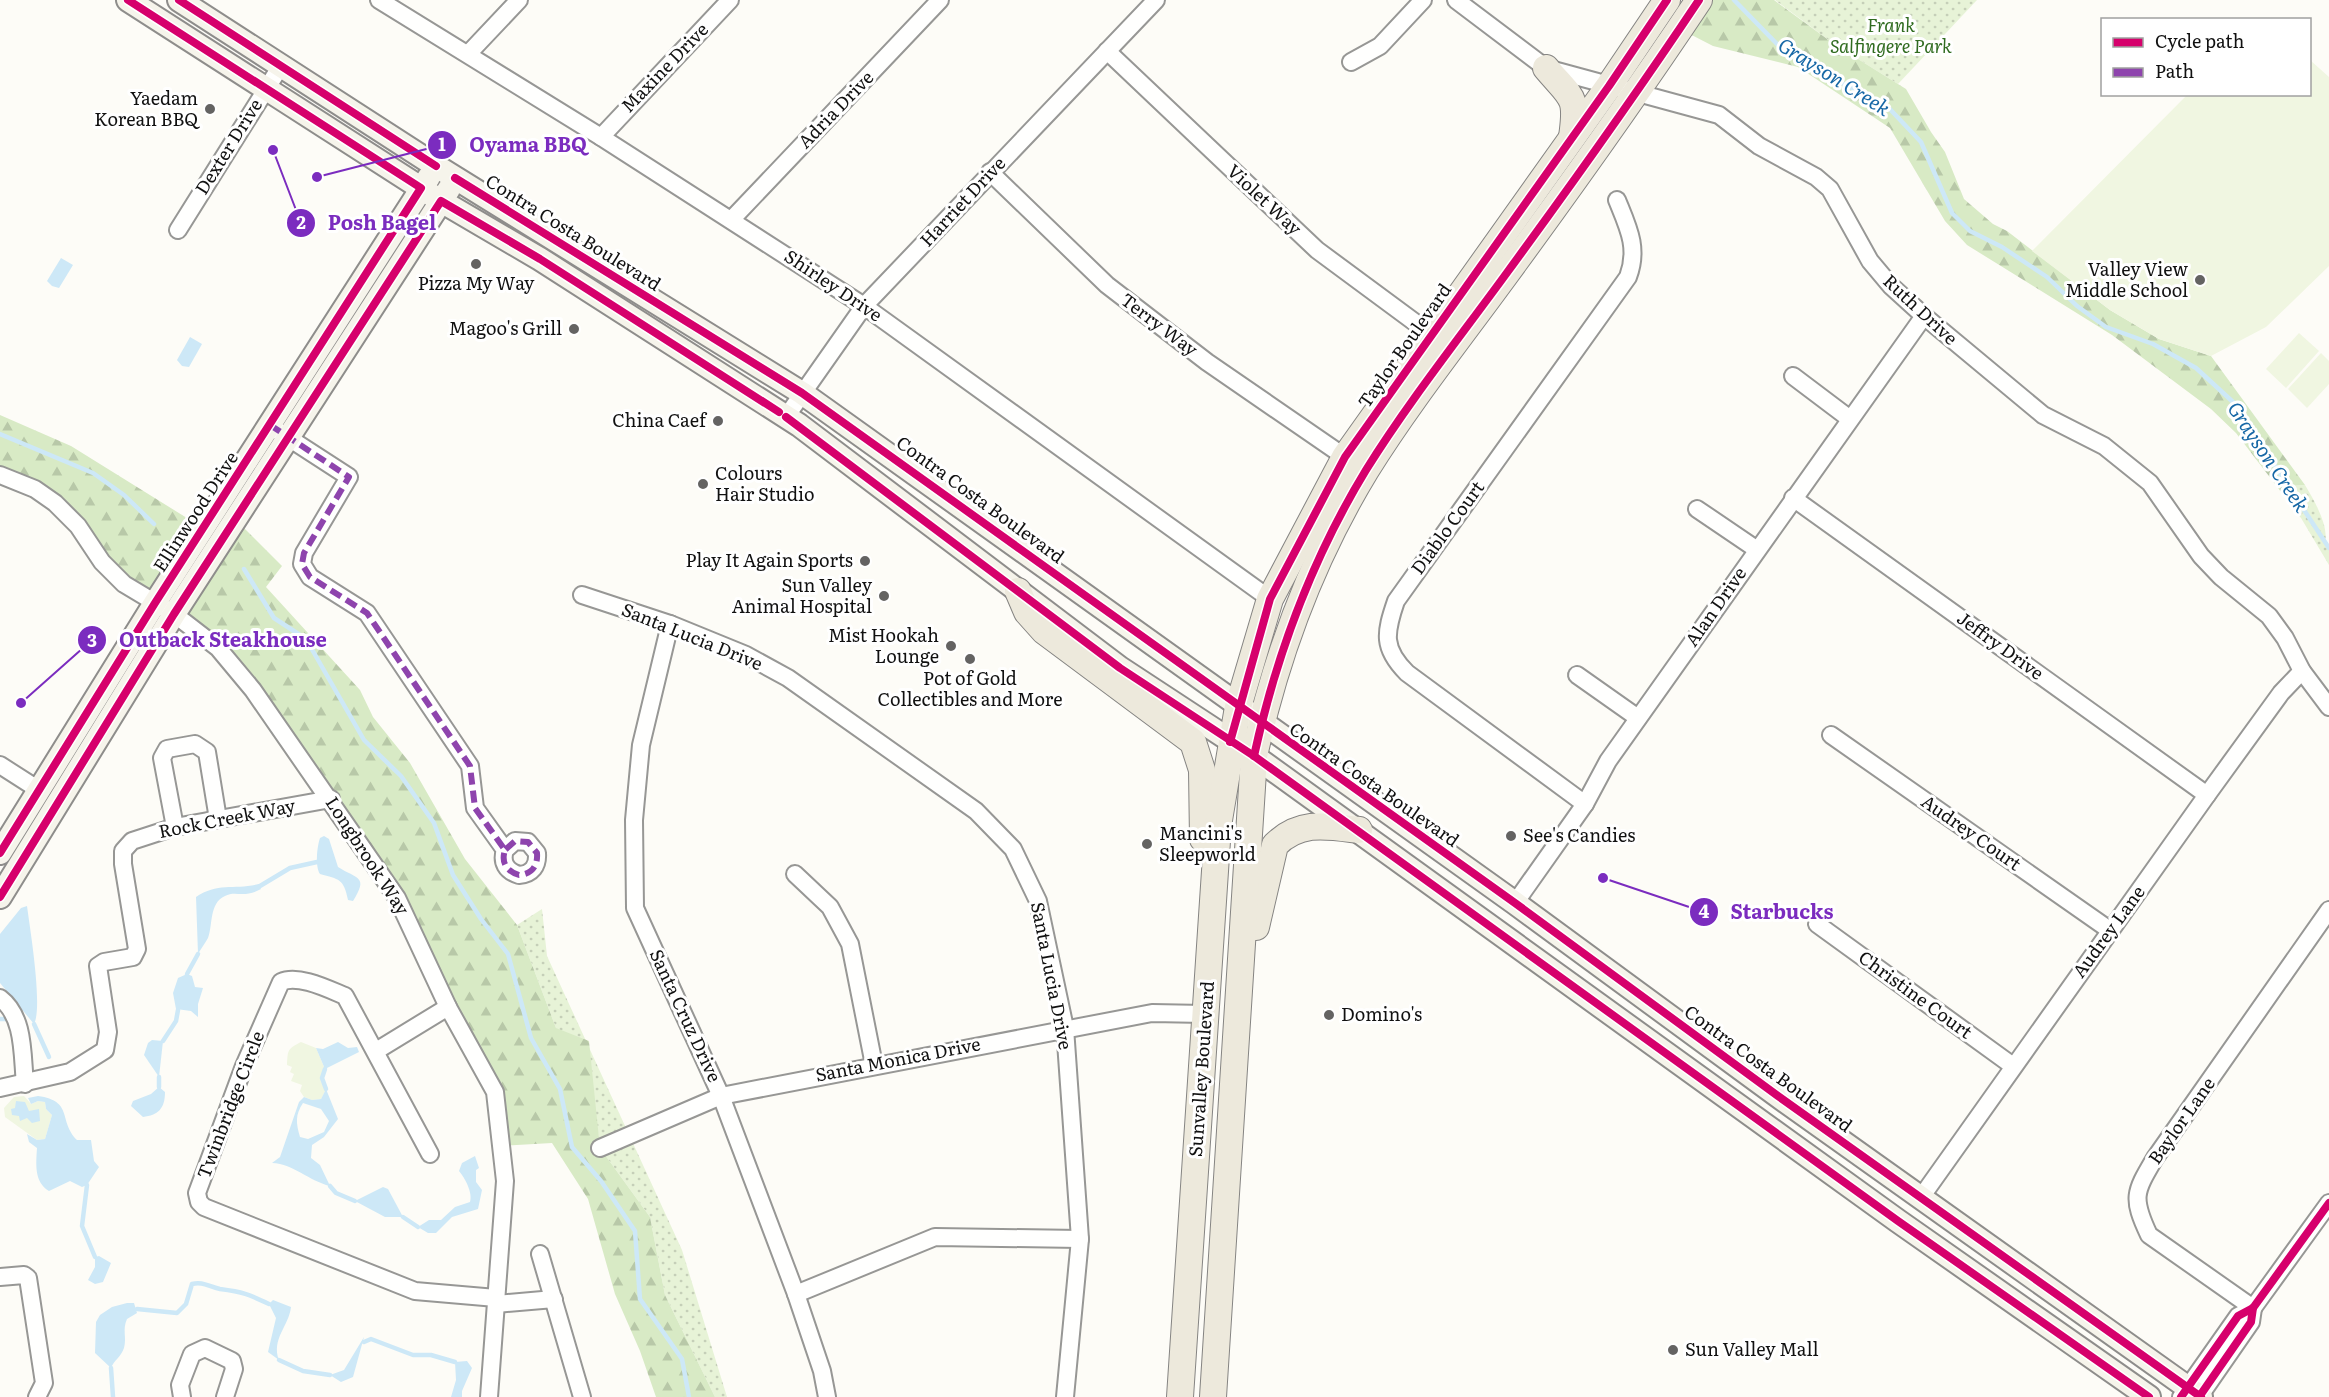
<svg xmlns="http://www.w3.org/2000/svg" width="2329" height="1397" font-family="Literata,serif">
<defs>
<pattern id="green-dots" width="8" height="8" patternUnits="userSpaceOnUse" patternTransform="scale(1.5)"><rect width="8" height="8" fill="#e7f3d7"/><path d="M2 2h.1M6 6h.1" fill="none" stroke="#c5cfb8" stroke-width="1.8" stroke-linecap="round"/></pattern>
<pattern id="forest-firs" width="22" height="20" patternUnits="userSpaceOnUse" patternTransform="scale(1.5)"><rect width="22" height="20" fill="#d8eac5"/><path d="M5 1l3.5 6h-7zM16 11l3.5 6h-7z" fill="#b8c8a8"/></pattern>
</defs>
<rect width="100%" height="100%" fill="#fdfcf7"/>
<g fill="url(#green-dots)">
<path d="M 1775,0 L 1977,0 L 1898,84 L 1834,44 Z"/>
<path d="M 2305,485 C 2314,500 2329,526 2325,542 L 2329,548 L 2329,565 L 2301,518 L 2288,486 Z"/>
<path d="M 542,909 L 547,956 L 682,1250 L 727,1397 L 715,1397 L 665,1295 L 650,1217 L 600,1148 L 594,1101 L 556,1028 L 517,925 Z"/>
</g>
<g fill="url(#forest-firs)">
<path d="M 1699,0 L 1774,0 L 1834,44 L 1906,89 L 1931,132 L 1945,152 L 1964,199 L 1993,224 L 2007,231 L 2110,310 L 2159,339 L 2211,356 L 2305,485 L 2288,486 L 2301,518 L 2236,433 L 2211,409 L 2112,335 L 1967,245 L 1945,221 L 1890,128 L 1798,67 L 1713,46 L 1680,29 Z"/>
<path d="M 0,415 L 71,446 L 203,528 L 155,603 L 124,584 L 78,526 L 0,475 Z"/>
<path d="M 235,519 L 282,566 L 266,587 L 360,690 L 373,717 L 410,763 L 465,859 L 517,925 L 556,1028 L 589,1041 L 600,1148 L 650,1217 L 665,1295 L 715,1397 L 656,1397 L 640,1351 L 615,1294 L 588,1199 L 552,1143 L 501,1146 L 495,1092 L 397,898 L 253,689 L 174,614 Z"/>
</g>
<g fill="#f0f6e1">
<path d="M 2310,60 L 2329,77 L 2329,266 L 2266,327 L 2211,356 L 2159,339 L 2110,310 L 2032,251 L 2187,95 L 2310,94 Z"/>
<path d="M 2299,333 L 2319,351 L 2286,388 L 2266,369 Z"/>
<path d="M 2321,353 L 2329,361 L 2329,384 L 2307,408 L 2288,389 Z"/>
<path d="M 301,1042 L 316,1048 L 325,1069 L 322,1078 L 326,1089 L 321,1099 L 312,1100 L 304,1097 L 300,1091 L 302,1085 L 291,1081 L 294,1074 L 290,1072 L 292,1067 L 287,1065 C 288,1050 287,1049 301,1042 Z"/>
<path d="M 24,1096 L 31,1104 L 38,1101 L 45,1102 L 46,1109 L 52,1115 L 45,1139 L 37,1140 L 5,1117 L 4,1108 L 14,1097 Z"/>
</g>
<g fill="#cde8f7" fill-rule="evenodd">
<path d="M 61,258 L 73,265 L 59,288 L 52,286 L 47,281 Z"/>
<path d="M 190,337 L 202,344 L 189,367 L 182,366 L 177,360 Z"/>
<path d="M 324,836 L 329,839 L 338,867 C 357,879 369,876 353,901 L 348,900 C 344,879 339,879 320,874 C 315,866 317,847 320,838 Z"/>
<path d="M 259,884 L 261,889 C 243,899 236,890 225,896 C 209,903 213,925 208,938 C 205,943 201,949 198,954 L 196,897 C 218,882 235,890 259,884 Z"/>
<path d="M 27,906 C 30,929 43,1007 34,1024 L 0,983 L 0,934 L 21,908 Z"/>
<path d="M 187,974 L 192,976 L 195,987 L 203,988 L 198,1004 L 198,1017 L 191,1011 L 176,1009 L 173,993 L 178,978 Z"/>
<path d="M 152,1040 L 163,1041 L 159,1077 L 144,1055 L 148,1043 Z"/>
<path d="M 338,1042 L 348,1048 L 357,1047 L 359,1052 L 325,1069 L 316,1048 L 323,1049 Z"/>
<path d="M 159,1087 L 165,1092 C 165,1109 158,1115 143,1117 L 131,1106 L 133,1101 L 151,1094 Z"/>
<path d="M 326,1089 L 338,1119 L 324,1137 L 312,1145 L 311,1158 L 320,1165 L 330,1186 C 309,1181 294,1164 272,1163 L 280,1157 L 299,1102 L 304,1097 L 312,1100 L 321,1099 ZM 303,1103 L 321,1109 L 329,1121 L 324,1132 L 308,1139 L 300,1137 C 296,1123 295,1115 303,1103 Z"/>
<path d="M 38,1096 C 74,1101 58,1121 77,1140 L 91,1140 L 94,1161 L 99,1167 L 87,1185 L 82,1187 L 70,1181 L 49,1191 C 34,1182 36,1164 37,1148 L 29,1142 L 27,1134 L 37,1140 L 45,1139 L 52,1115 L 46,1109 L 45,1102 L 38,1101 L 31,1104 L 28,1098 Z"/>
<path d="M 16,1101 L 25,1102 L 29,1111 L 39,1109 L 40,1121 L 32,1123 L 27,1118 L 20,1121 L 19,1116 L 12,1115 L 11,1109 L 15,1108 Z"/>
<path d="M 475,1156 L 479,1168 L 476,1170 L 476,1182 L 482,1190 L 478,1209 L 452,1217 L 436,1233 L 428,1233 L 418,1227 L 429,1220 L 441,1220 L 455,1207 L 470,1202 C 473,1193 465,1178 459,1171 L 462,1163 Z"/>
<path d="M 383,1187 L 388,1189 L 403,1217 L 385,1217 L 355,1201 Z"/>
<path d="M 99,1256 L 111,1263 L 103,1282 L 95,1284 L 88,1280 L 95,1267 L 95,1257 Z"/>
<path d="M 273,1300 L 291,1307 C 289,1326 271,1339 279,1360 L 268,1352 L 276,1318 L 269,1304 Z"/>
<path d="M 127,1303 L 134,1303 L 137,1313 L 127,1319 C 122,1330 127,1337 124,1348 C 121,1357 114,1360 111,1368 L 95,1353 L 96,1322 L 100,1315 L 112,1307 Z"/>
<path d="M 364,1337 L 353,1377 L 341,1382 L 330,1375 L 344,1370 Z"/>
<path d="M 467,1361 L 472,1368 L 462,1391 L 462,1397 L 451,1397 L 456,1380 L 455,1362 Z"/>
</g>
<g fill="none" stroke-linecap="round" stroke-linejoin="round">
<g stroke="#cde8f7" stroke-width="4.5">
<path d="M 1734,0 L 1777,44 L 1830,77 L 1886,105 L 1921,142 L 1952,213 L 1970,231 L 2002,247 L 2047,277 L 2077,306 L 2106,327 L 2153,344 L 2196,368 L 2233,402 L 2329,548"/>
<path d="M 0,434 L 93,473 L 124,495 L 154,524"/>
<path d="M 244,569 L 274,618 L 306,639 L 364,740 L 401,776 L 434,823 L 453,875 L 481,919 L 508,954 L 531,1038 L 560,1089 L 572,1147 L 601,1181 L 635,1231 L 640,1299 L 682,1359 L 689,1397"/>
<path d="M 260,886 L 290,868 L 317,862"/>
<path d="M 187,974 L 198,954"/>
<path d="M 0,1019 L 12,1019"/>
<path d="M 34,1024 L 49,1057"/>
<path d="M 163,1041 L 176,1021 L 178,1010"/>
<path d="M 325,1069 L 322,1078 L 326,1089"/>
<path d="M 159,1087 L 159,1077"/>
<path d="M 87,1185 L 82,1226 L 95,1257"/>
<path d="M 330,1186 L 336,1193 L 355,1201"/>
<path d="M 403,1217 L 418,1227"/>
<path d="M 137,1309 L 177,1313 L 186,1304 L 192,1284 C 203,1281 209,1287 220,1289 C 243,1292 248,1294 269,1304"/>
<path d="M 364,1342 L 371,1339 L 413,1355 L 431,1355 L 455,1362"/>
<path d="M 279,1360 L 303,1371 L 330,1375"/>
<path d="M 111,1368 L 113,1397"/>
</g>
<g stroke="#979795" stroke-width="20">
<g id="street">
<path d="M 379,0 L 601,137 L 864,306 L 1270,599"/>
<path d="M 1456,0 L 1546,68 L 1719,115 L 1759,146 L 1816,177 L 1830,189 L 1870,261 L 1891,286 L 1924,316 L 2043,415 L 2104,446 L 2150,483 L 2201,556 L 2221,577 L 2269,616 L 2285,638 L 2302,671 L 2329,707"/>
<path d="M 1107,51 L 1317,250 L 1432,335"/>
<path d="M 468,54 L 519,0"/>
<path d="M 1351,62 L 1380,46 L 1423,0"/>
<path d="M 601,137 L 730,0"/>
<path d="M 990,172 L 1107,285 L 1207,362 L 1345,457"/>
<path d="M 732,219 L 940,0"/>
<path d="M 178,230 L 282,64"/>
<path d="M 1793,376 L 1850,419"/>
<path d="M 786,417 L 864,306 L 1156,0"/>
<path d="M 278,431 L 349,477 L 304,553 L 302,564 L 310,577 L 367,613 L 470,766 L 475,808 L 505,850 C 501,862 506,871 519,875 C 532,874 538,866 537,853 L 528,842 L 515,841 L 505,850"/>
<path d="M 0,475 L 35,489 L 55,503 L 78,526 L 102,562 L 124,584 L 174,614 L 218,648 L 253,690 L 397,898 L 448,1007 L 495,1092 L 505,1181 L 489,1397"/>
<path d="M 1793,498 L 2207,795"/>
<path d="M 1697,509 L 1756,549"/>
<path d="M 582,595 L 670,624 L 746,655 L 788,678 L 976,811 L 1013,849 L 1038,901 L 1065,1028 L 1080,1239 L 1065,1397"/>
<path d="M 670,624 L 641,745 L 634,820 L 635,908 L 721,1096 L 796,1294 L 822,1371 L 827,1397"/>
<path d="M 1577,675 L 1638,718"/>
<path d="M 1831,735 L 2111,931"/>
<path d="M 0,765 L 39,790"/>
<path d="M 1585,804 L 1407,673 C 1382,648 1385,633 1396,601 L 1628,277 C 1639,248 1628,227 1617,200"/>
<path d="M 175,827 L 162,758 L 167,749 L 195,744 L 207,752 L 218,819"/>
<path d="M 795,874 L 830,907 L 850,944 L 874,1065"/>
<path d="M 1515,903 L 1585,804 L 1608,761 L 1924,316"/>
<path d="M 1817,924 L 2013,1066"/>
<path d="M 0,998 C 25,1017 22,1055 25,1084"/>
<path d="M 376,1051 L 448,1007"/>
<path d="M 0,1088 L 70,1072 L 105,1050 L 108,1032 L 98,966 L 104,962 L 133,957 L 137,949 L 123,864 L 123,851 L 132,841 L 175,827 L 331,799"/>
<path d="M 600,1148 L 721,1096 L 1152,1013 L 1205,1014"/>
<path d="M 430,1154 L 345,996 C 328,989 298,974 281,982 L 244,1066 L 197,1193 L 199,1202 L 204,1207 L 415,1291 L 496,1298"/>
<path d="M 1922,1196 L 2207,795 L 2281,693 L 2302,671"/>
<path d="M 540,1254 L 582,1397"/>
<path d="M 0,1277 L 24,1275 L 28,1278 L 44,1383 L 37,1397"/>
<path d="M 796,1294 L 935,1237 L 1080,1239"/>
<path d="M 496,1304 L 554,1299"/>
<path d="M 2253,1308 L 2149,1235 C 2131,1197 2135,1192 2155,1158 L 2329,910"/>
<path d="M 182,1397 L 180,1385 L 192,1354 L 205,1348 L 232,1361 L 234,1369 L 225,1397"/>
<path d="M 2181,1397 L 2238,1316 L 2253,1308 L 2329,1203"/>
<path d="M 2199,1397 L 2251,1322 L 2253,1308"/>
</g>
</g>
<g stroke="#8e8d8b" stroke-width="26">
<g id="secondary">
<path d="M 128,0 L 441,201 L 540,259 L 799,425 L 1120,668 L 1254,756 L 1898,1221 L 2149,1397"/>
<path d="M 179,0 L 436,166 L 802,393 L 1515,903 L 1778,1096 L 2201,1397"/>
<path d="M 0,853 L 155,603 L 429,177"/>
<path d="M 0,897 L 174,614 L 449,189"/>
</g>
</g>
<g stroke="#858482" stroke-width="28">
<g id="primary">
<path d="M 1546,68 C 1572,99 1578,95 1572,137"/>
<path d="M 1018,591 L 1027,612 L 1044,631 L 1193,742 L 1202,770 L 1203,839"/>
<path d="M 1256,927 L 1275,845 C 1300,820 1327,826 1359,830"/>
<path d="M 1180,1397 L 1218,826 L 1238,707 L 1270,599 L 1345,457 L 1609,86 L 1667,0"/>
<path d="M 1213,1397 L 1254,756 C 1276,656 1313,557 1366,470 C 1407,404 1460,337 1506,274 C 1572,184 1637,93 1699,0"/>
</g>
</g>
<use href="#street" stroke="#fffffe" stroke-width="16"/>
<use href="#secondary" stroke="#f6f4eb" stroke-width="22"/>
<use href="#primary" stroke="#ede9dc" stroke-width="26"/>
<path stroke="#8e44ad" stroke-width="6" stroke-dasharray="12 6" stroke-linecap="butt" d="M 270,425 L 349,477 L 304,553 L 302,564 L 310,577 L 367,613 L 470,766 L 475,808 L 505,850 C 501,862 506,871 519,875 C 532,874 538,866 537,853 L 528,842 L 515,841 L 505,850"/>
<g stroke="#fff" stroke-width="11">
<g id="cycleway">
<path d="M 179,0 L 436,166"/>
<path d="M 455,178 L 802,393 L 1515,903 L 1778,1096 L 2201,1397"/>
<path d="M 786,417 L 1120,668 L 1254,756 L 1898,1221 L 2149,1397"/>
<path d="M 1230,742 L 1270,599 L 1345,457 L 1609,86 L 1667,0"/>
<path d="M 1254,756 C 1276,656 1313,557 1366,470 C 1407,404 1460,337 1506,274 C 1572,184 1637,93 1699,0"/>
<path d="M 0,853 L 155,603 L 421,188 L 128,0"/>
<path d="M 0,897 L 174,614 L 441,201 L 540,259 L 779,412"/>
<path d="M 2181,1397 L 2238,1316 L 2253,1308 L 2329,1203"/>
<path d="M 2199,1397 L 2251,1322 L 2253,1308"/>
</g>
</g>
<use href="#cycleway" stroke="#d6006c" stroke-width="8"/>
</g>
<g fill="#646362" stroke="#fff" stroke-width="2">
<circle cx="210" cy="109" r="6"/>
<circle cx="476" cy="264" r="6"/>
<circle cx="2200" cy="280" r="6"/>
<circle cx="574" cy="329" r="6"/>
<circle cx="718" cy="421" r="6"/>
<circle cx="703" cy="484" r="6"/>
<circle cx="865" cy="561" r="6"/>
<circle cx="884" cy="596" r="6"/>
<circle cx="951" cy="646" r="6"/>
<circle cx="970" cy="659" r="6"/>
<circle cx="1511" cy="836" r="6"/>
<circle cx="1147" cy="844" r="6"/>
<circle cx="1329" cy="1015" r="6"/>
<circle cx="1673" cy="1350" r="6"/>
</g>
<g text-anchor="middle" stroke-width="6" stroke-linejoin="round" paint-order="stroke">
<g font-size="18" font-style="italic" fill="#2f6b1f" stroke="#fff">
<text x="1891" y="32">Frank<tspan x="1891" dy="21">Salfingere Park</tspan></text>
</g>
<g font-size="18" fill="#111" stroke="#fff">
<text transform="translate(665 68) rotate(-46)" y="6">Maxine Drive</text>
<text transform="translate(836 110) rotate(-46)" y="6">Adria Drive</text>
<text transform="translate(229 147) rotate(-58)" y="6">Dexter Drive</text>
<text transform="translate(1264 200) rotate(43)" y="6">Violet Way</text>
<text transform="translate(963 202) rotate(-47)" y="6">Harriet Drive</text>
<text transform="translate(573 233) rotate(32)" y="6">Contra Costa Boulevard</text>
<text transform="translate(833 286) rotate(34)" y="6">Shirley Drive</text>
<text transform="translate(1920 310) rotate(43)" y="6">Ruth Drive</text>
<text transform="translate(1159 325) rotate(37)" y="6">Terry Way</text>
<text transform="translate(1405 346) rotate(-55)" y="6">Taylor Boulevard</text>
<text transform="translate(980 500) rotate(36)" y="6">Contra Costa Boulevard</text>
<text transform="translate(196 512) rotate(-57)" y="6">Ellinwood Drive</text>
<text transform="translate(1448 528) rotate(-54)" y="6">Diablo Court</text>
<text transform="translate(1716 607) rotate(-55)" y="6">Alan Drive</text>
<text transform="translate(692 637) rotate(22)" y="6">Santa Lucia Drive</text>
<text transform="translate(2000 646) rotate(36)" y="6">Jeffry Drive</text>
<text transform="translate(1374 785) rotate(35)" y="6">Contra Costa Boulevard</text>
<text transform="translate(227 819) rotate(-11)" y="6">Rock Creek Way</text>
<text transform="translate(1971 833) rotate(35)" y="6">Audrey Court</text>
<text transform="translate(367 856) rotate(57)" y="6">Longbrook Way</text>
<text transform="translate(2109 932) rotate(-54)" y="6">Audrey Lane</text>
<text transform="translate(1051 976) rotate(79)" y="6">Santa Lucia Drive</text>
<text transform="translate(1915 995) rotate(36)" y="6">Christine Court</text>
<text transform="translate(685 1016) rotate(65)" y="6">Santa Cruz Drive</text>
<text transform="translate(898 1060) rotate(-11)" y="6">Santa Monica Drive</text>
<text transform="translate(1202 1069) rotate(-86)" y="6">Sunvalley Boulevard</text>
<text transform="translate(1768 1069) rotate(36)" y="6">Contra Costa Boulevard</text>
<text transform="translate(231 1105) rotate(-69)" y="6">Twinbridge Circle</text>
<text transform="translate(2182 1121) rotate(-55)" y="6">Baylor Lane</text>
</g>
<g font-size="18" fill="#111" stroke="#fff" text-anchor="end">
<text x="198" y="105">Yaedam<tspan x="198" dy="21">Korean BBQ</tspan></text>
<text x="2188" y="276">Valley View<tspan x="2188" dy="21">Middle School</tspan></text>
<text x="476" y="290" text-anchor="middle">Pizza My Way</text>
<text x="562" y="335">Magoo's Grill</text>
<text x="706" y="427">China Caef</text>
<text x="715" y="480" text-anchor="start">Colours<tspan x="715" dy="21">Hair Studio</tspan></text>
<text x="853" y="567">Play It Again Sports</text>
<text x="872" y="592">Sun Valley<tspan x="872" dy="21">Animal Hospital</tspan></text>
<text x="939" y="642">Mist Hookah<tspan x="939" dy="21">Lounge</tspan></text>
<text x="970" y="685" text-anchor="middle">Pot of Gold<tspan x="970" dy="21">Collectibles and More</tspan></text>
<text x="1159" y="840" text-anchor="start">Mancini's<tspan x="1159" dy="21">Sleepworld</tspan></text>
<text x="1523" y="842" text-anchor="start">See's Candies</text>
<text x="1341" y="1021" text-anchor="start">Domino's</text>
<text x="1685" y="1356" text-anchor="start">Sun Valley Mall</text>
</g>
<g font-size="20" font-style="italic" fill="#1768a6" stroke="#fff">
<text transform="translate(1834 77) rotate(32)" y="7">Grayson Creek</text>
<text transform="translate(2268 457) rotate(56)" y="7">Grayson Creek</text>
</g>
</g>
<path fill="none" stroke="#7b2cbf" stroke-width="2" d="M317 177L442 145M273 150L301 223M21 703L92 640M1603 878L1704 912"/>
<g fill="#7b2cbf" stroke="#fff" stroke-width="2">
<circle cx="317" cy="177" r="6"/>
<circle cx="273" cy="150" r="6"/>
<circle cx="21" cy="703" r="6"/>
<circle cx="1603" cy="878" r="6"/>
<circle cx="442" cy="145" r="15"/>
<circle cx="301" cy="223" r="15"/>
<circle cx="92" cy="640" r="15"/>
<circle cx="1704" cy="912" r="15"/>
</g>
<g font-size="18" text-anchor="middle" font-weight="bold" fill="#fff">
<text x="442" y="151">1</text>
<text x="301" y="229">2</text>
<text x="92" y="647">3</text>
<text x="1704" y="918">4</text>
</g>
<g font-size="20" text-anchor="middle" font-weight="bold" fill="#7b2cbf" stroke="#fff" stroke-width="6" stroke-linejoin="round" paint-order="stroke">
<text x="528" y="152">Oyama BBQ</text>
<text x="382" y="230">Posh Bagel</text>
<text x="223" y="647">Outback Steakhouse</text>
<text x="1782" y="919">Starbucks</text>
</g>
<rect x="2101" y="18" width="210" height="78" fill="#ffffff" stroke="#a0a0a0" stroke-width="1.5"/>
<rect x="2113" y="38" width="30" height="9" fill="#d6006c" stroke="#a0a0a0" stroke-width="1.5"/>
<text x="2155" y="48" font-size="18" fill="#111111">Cycle path</text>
<rect x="2113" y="68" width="30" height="9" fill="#8e44ad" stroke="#a0a0a0" stroke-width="1.5"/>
<text x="2155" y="78" font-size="18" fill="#111111">Path</text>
</svg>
